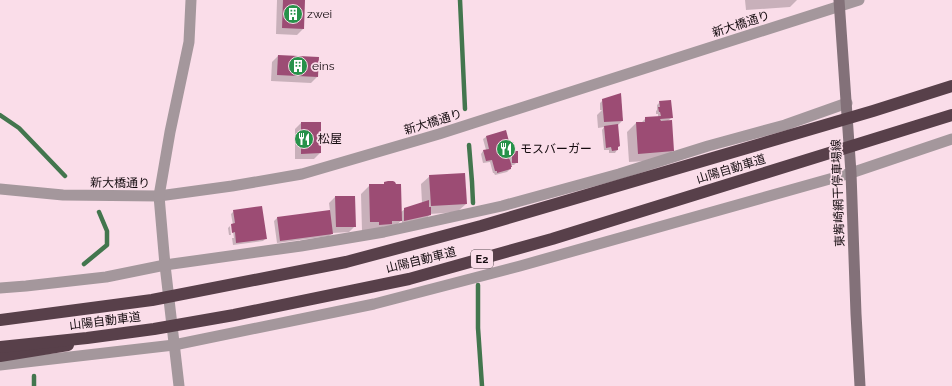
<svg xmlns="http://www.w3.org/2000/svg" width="952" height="386" font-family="Raleway,'Noto Sans JP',sans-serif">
<rect width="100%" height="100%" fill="#fadde9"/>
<g fill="#0003" fill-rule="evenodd">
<path d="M 277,0 L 304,0 L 303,29 L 297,35 L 276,34 Z"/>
<path d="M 745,0 L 797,0 L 790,7 L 746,10 Z"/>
<path d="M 278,56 L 317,77 L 311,83 L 271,81 L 272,62 Z"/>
<path d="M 603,100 L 622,121 L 617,126 L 617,150 L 615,153 L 609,153 L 609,150 L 604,150 L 602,130 L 604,127 L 598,128 L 597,115 L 602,110 L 600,110 L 600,103 Z"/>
<path d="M 660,102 L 672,117 L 668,121 L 673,151 L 664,160 L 629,162 L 627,132 L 636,123 L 641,123 L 646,118 L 658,117 L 658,114 L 656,114 L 656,111 L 657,110 L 657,105 Z"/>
<path d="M 301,123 L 320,123 L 320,153 L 314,159 L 295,159 L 295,129 Z"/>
<path d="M 505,131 L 511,154 L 513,152 L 517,162 L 514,165 L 510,165 L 510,169 L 507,172 L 495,175 L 494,173 L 493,173 L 490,162 L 483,163 L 481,154 L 483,151 L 486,150 L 483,139 L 486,137 ZM 510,153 L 510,161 L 508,155 Z"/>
<path d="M 430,176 L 466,204 L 457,212 L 430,214 L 427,218 L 402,223 L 402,220 L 392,229 L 362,231 L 361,194 L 370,185 L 401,212 L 405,209 L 422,203 L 421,184 Z"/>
<path d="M 335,197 L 355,226 L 349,232 L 333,233 L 329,236 L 277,243 L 274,221 L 277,218 L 330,211 L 329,203 Z"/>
<path d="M 234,211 L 266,238 L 263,241 L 233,245 L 232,238 L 234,238 L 232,226 L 230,226 L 233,225 L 231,214 Z"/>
<path d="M 230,226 L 231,235 L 229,235 L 228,228 Z"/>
</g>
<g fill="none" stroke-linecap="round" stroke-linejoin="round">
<g stroke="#43764e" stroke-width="4.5">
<path d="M 460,0 L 465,109"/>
<path d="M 0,115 L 19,128 L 65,176"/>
<path d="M 469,145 L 472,182 L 473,203"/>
<path d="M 84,264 L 107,245 L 107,231 L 99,212"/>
<path d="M 478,285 L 478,328 L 482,386"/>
<path d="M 34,386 L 34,376"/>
</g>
</g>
<g fill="#9c4c74">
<path d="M 283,0 L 305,0 L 304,29 L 282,28 Z"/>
<path d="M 278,55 L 319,57 L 318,77 L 277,75 Z"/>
<path d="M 621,93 L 623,121 L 604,122 L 602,99 Z"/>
<path d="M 671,100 L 673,118 L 660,119 L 661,121 L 672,120 L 674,151 L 638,154 L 636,122 L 645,122 L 645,117 L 661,116 L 660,112 L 659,112 L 658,107 L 660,107 L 659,101 Z"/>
<path d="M 301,122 L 321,122 L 321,153 L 301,154 Z"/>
<path d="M 618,124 L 620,146 L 618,147 L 618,150 L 612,151 L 611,147 L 606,148 L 604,126 Z"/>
<path d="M 506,130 L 512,153 L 508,154 L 512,167 L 511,167 L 511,169 L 497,173 L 497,171 L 495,171 L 492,160 L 486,161 L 483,150 L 489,149 L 486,136 Z"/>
<rect x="512" y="151" width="6" height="12"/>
<path d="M 465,173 L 467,204 L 431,206 L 429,175 Z"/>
<path d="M 388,181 L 393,181 L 395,182 L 396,184 L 401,184 L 402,221 L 392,221 L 392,224 L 379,225 L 379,222 L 370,222 L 369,184 L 384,184 L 384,182 Z"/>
<path d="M 335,196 L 355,196 L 356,227 L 336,227 Z"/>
<path d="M 429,200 L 429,207 L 431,207 L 431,215 L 404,221 L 404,208 Z"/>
<path d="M 262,206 L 267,239 L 236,243 L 235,232 L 232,233 L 231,224 L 235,223 L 233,210 Z"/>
<path d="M 330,210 L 333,234 L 280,241 L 277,217 Z"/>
</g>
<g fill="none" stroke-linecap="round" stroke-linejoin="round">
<g stroke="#a4979c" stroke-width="11">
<path d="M 159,196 L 165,265 L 179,386"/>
<path d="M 0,288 L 26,286 L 106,277 L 165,265 L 301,246 L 384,232 L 502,206 L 619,174 L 708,146 L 785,125 L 847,103"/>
<path d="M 0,365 L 174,345 L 374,304 L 520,266 L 851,173 L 952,139"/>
</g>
<g stroke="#a4979c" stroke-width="11">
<path d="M 0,189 L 63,195 L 159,196 L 232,186 L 302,174 L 439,134 L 859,0"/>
<path d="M 159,196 L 170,132 L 189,42 L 191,0"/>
</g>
<path stroke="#837179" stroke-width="11" d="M 839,0 L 851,173 L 856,314 L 860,386"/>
<path stroke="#58404a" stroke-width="12" d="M 0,356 L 68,345"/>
<g stroke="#58404a" stroke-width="12">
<path d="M 0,320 L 152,300 L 346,262 L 481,226 L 873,111 L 952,86"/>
<path d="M 0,347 L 87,338 L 154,329 L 234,315 L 409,279 L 552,239 L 952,115"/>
</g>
</g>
<defs>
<g id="building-disc" transform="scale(1)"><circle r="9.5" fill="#27924a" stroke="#fadde9"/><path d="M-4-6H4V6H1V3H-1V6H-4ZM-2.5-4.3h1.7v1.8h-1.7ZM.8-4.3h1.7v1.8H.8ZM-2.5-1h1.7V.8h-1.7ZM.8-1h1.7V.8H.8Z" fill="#fff"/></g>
<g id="restaurant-disc" transform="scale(1)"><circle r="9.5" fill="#27924a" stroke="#fadde9"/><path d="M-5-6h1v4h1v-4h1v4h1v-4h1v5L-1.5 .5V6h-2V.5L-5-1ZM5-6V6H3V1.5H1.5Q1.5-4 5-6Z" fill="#fff"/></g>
</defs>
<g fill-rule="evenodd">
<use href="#building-disc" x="293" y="14"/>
<use href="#building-disc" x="298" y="66"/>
<use href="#restaurant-disc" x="304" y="139"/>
<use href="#restaurant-disc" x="506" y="149"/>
</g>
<g text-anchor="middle" stroke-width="3.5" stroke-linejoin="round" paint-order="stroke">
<rect fill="#fadde9" stroke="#594a50" stroke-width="1" x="471" y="250" width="22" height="18" rx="3"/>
<g font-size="11" font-weight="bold" fill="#140b0f">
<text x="482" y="263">E2</text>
</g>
<g font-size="12" fill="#140b0f" stroke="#fadde9" text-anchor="start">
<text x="307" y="18">zwei</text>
<text x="312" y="70">eins</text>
<text x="318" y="143">松屋</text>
<text x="520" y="153">モスバーガー</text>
</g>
<g font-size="12" fill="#140b0f" stroke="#fadde9">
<text transform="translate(741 24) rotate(-18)" y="4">新大橋通り</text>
<text transform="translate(433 122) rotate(-17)" y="4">新大橋通り</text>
<text transform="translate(731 169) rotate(-17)" y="4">山陽自動車道</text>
<text transform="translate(120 183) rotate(1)" y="4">新大橋通り</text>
<text transform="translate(838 193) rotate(-92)" y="4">東觜崎網干停車場線</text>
<text transform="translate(421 260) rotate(-14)" y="4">山陽自動車道</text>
<text transform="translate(105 321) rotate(-7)" y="4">山陽自動車道</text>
</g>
</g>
</svg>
